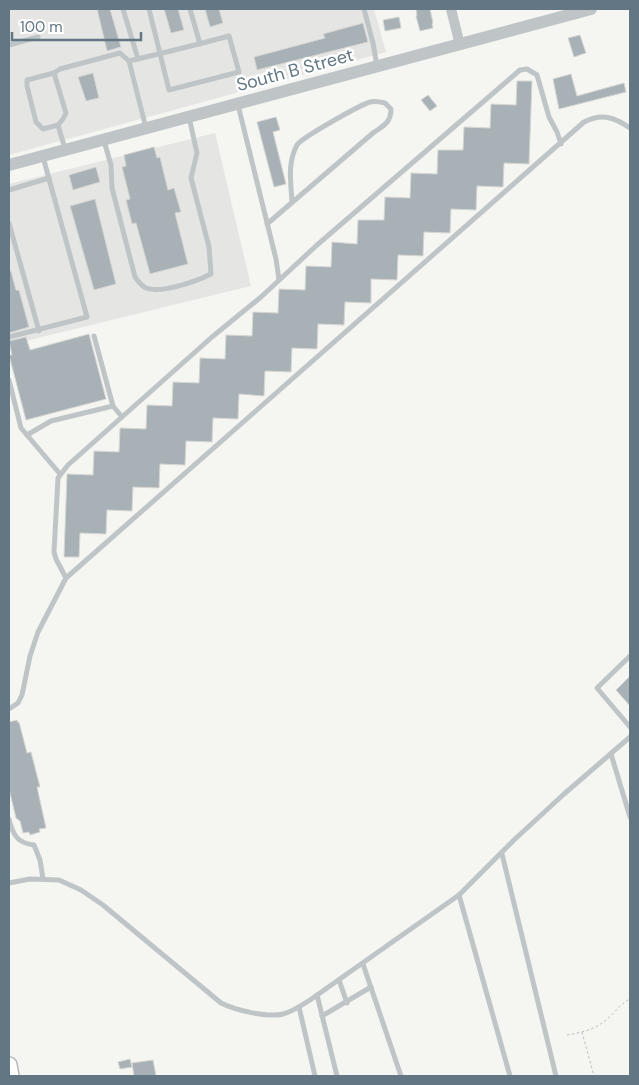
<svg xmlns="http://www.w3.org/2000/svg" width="639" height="1085" font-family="'DM Sans',sans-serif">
<rect width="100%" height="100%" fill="#f5f5f1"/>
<g fill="#e5e6e4">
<path d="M 9,9 L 374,9 L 386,52 L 9,155 Z"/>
<path d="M 215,133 L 251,286 L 9,345 L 9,184 Z"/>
</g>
<g fill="#a8b2b6" stroke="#d6d6d4">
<path d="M 97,9 L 110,9 L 121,47 L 107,51 Z"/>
<path d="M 164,9 L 178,9 L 184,30 L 171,33 Z"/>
<path d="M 205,9 L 219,9 L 223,23 L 210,27 Z"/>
<path d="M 416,9 L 430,9 L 433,23 L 432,24 L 433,28 L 420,31 L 416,16 L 417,16 Z"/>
<path d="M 399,17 L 401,28 L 385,31 L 383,20 Z"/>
<path d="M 363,23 L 368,42 L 257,70 L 254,57 L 325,38 L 323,34 Z"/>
<path d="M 580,35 L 586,53 L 574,57 L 568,38 Z"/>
<path d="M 93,73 L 99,98 L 86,101 L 78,77 Z"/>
<path d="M 571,74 L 577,96 L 624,83 L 626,92 L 559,109 L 553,79 Z"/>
<path d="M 517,81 L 532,81 L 529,164 L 504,163 L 503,187 L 477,186 L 476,210 L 451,209 L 450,233 L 424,232 L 423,256 L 398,255 L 397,280 L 371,279 L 371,303 L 345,302 L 344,325 L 318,324 L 317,349 L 292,348 L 291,372 L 265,371 L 264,396 L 239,394 L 238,419 L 213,418 L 212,442 L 186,441 L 185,465 L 160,464 L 159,488 L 133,487 L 132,511 L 107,510 L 106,534 L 80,533 L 79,557 L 64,557 L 67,474 L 93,475 L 94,451 L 119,452 L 120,428 L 146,429 L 147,405 L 172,406 L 173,382 L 199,383 L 200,358 L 225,359 L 226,335 L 252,336 L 253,312 L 278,313 L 279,289 L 305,290 L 306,266 L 331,267 L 332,242 L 357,244 L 358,220 L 384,220 L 385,197 L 410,198 L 411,173 L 437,174 L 438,150 L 463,150 L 464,127 L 490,128 L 491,104 L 516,105 Z"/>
<path d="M 428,95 L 437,106 L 430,111 L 421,100 Z"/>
<path d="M 276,117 L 280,130 L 273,132 L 286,184 L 274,187 L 257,122 Z"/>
<path d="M 154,147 L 157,158 L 160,157 L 168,190 L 174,188 L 181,212 L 175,213 L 188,264 L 150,274 L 136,223 L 132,224 L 126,200 L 130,199 L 122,167 L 126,166 L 124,155 Z"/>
<path d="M 96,167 L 100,182 L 73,190 L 69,175 Z"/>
<path d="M 95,199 L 116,284 L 94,290 L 70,206 Z"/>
<path d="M 9,271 L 11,271 L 16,290 L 19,290 L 29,327 L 9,333 Z"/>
<path d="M 89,334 L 106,399 L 26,420 L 9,355 L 12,355 L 9,341 L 26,337 L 30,350 Z"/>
<path d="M 630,676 L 630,706 L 616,690 Z"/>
<path d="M 17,720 L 18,723 L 19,722 L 27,753 L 31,752 L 40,787 L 37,787 L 46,828 L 39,829 L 40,832 L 30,835 L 29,832 L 23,833 L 20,821 L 16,818 L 9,789 L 9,722 Z"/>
<path d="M 130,1059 L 132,1067 L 120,1069 L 118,1062 Z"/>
<path d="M 153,1060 L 156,1076 L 134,1076 L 132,1063 Z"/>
</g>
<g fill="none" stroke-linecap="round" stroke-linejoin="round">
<g stroke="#b3b8bb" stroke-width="18">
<path id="primary" d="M 9,1065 L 11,1076"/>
</g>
<g stroke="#bbbec0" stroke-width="1" stroke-dasharray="2.5 2.5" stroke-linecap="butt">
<path d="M 582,1032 L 594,1076"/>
<path d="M 567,1035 C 579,1033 593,1030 602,1023 C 613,1016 619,1004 630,999"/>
</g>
<g stroke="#bfc5c7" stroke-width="5">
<path d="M 123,9 L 138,59"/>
<path d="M 190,9 L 200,44"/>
<path d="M 364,9 L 373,43 L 377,66"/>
<path d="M 9,45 L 38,37"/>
<path d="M 54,73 L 60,69 L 120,53 L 129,61"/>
<path d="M 238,105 L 276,259 L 279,280"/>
<path d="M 58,125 L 43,129 L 36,122 L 27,86 L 27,80 L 54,73 L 66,113 L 63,119 L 58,125 L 65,149"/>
<path d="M 146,128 L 129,61 C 163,53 196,45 229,36 L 239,72 L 169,90 L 149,9"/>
<path d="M 104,141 L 111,165 L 112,188 L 135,277 C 138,281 141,286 146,288 C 161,294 197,281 211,274 L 209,247 L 191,178 L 197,153 L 189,117"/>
<path d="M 9,190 L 49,178"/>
<path d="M 9,223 L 39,331"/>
<path d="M 267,224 L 373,133 C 383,126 391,123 391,109 L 385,103 C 381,102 374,101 370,102 C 360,105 301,138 297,145 C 287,163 291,183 292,202"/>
<path d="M 94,336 L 113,406 L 122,417"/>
<path d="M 9,337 L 87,317 L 43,157"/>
<path d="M 9,380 L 21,428 L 60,474"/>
<path d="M 27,435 L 51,421 L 113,406"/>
<path d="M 66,578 L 584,122 C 602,113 614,117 630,128"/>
<path d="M 630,656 L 597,688 L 630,727"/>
<path d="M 9,709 L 18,703 L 22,695 L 30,656 L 38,632 L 66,578 L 56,559 L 54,552 L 58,478 L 68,465 L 212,337 L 261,297 L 317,245 L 520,70 L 527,69 L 537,75 L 549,117 L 557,132 L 561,144"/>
<path d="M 611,754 L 630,817"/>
<path d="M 9,819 C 13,835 17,843 34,845 L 40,860 L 43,879"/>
<path d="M 502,854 L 556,1076"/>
<path d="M 9,883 L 30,879 L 59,880 L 81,890 L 103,905 L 221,1003 C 235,1010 267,1018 283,1014 C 292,1012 302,1005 310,1000 L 459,895 L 514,840 L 564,794 L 630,737"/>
<path d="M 459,895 L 510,1076"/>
<path d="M 363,964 L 401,1076"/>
<path d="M 339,980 L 347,1003"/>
<path d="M 317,995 L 337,1076"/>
<path d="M 299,1007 L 315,1076"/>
<path d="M 322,1016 L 371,987"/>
</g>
<path stroke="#bfc5c7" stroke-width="10" d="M 451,9 L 460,45"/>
<path stroke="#bfc5c7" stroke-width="12" d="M 9,165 L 591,9"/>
<use href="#primary" stroke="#fff" stroke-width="15"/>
</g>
<g text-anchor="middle" stroke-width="5" stroke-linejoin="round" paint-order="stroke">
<g font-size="18" fill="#627783" stroke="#fff">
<text transform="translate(295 70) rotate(-15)" y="6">South B Street</text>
</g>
</g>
<rect width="639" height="1085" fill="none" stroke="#627783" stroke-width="20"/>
<path d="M12 32v8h129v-8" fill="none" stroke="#627783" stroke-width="2.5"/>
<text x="20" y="32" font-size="15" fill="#627783" stroke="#ffffff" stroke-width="4" paint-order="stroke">100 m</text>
</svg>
